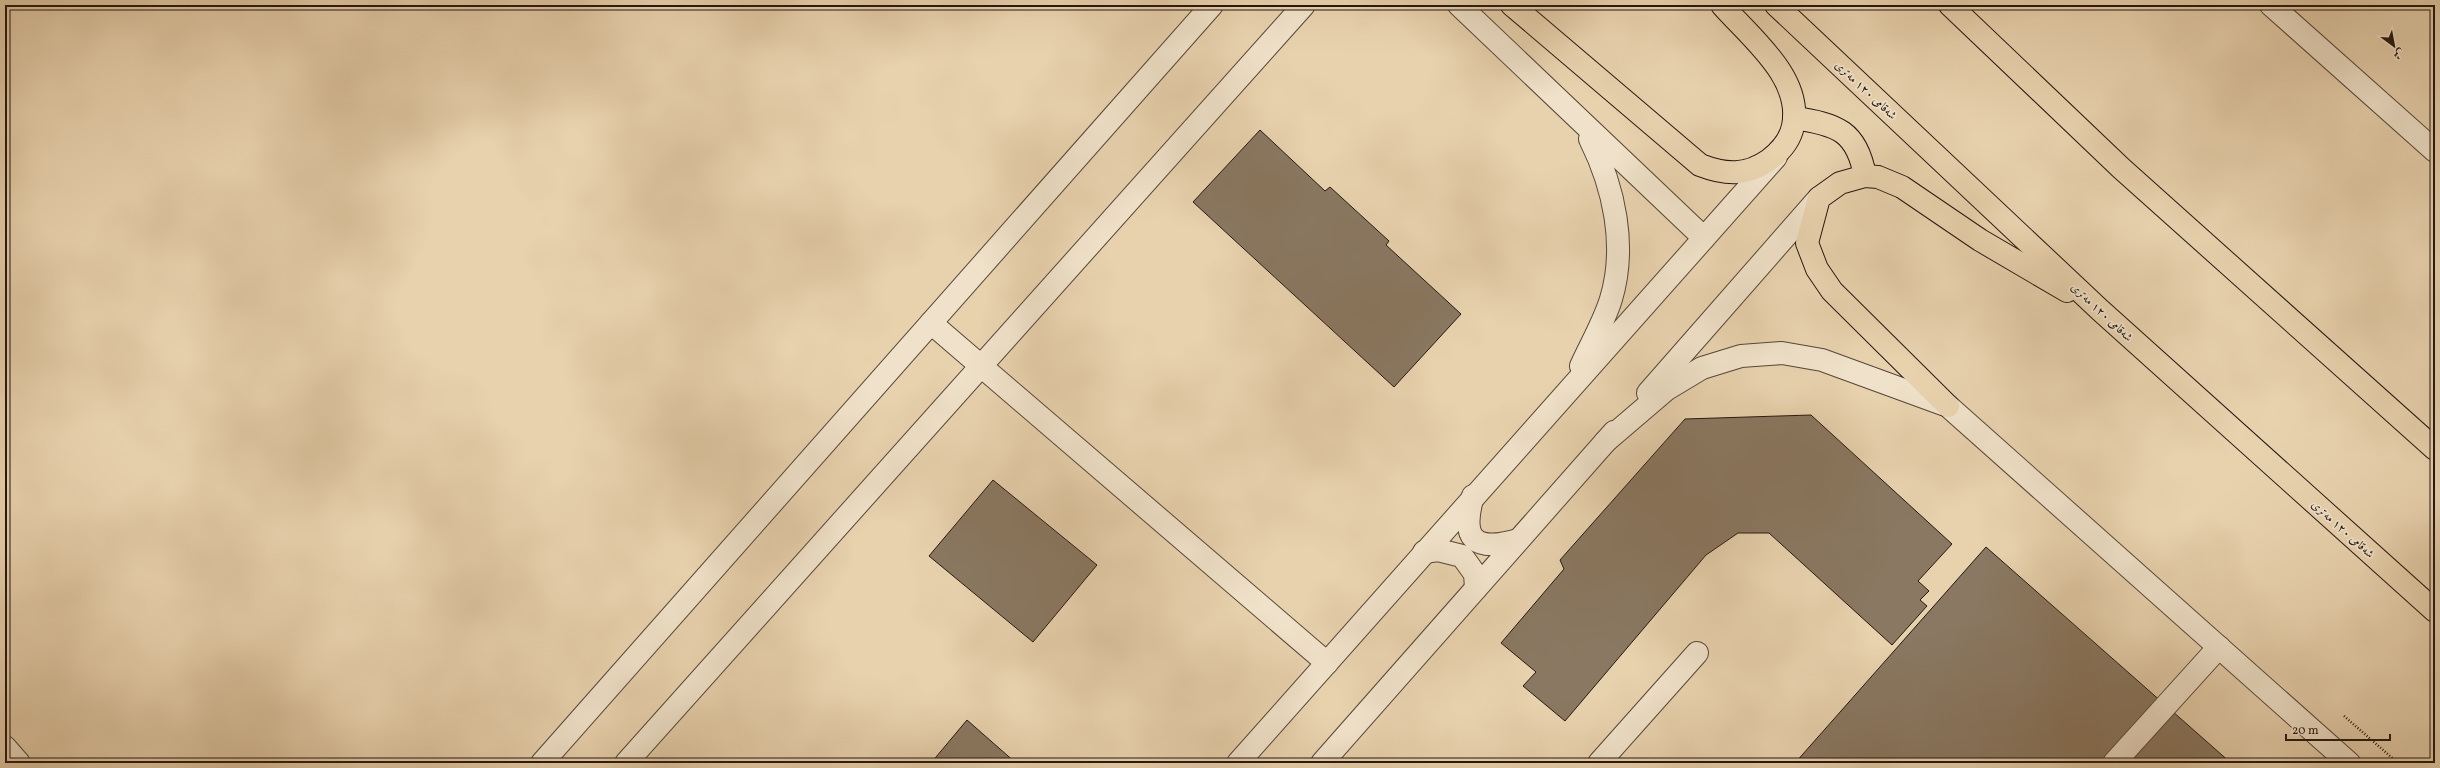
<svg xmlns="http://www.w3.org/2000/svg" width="2440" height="768" font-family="Vollkorn,Amiri,serif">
<rect width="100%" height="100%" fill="#e8d2ae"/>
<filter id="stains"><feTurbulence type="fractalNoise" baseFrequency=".005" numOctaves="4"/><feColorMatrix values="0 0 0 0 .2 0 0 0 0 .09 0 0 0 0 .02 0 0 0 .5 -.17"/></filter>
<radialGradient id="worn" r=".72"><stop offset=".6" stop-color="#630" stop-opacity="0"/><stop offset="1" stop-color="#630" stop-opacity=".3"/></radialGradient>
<g fill="#8a7862" stroke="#251710">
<path d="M 1260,130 L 1325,191 L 1330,187 L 1389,241 L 1386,245 L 1461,314 L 1394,387 L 1193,202 Z"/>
<path d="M 1811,415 L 1952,544 L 1918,581 L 1929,591 L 1920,600 L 1927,606 L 1892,645 L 1769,533 L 1738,533 L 1706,555 L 1565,721 L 1523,686 L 1536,672 L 1501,643 L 1564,569 L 1560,560 L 1685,419 Z"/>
<path d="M 993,480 L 1097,565 L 1033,642 L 929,556 Z"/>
<path d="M 1986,547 L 2231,763 L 1795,763 Z"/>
<path d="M 967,720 L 1016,763 L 931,763 Z"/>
</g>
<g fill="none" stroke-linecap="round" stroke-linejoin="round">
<g stroke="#564638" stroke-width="24">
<g id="minor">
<path d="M 1459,5 L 1704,238"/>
<path d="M 2271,5 L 2435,151"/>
<path d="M 931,323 L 1327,663"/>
<path d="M 1581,366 C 1591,344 1604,322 1611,299 C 1627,246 1614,187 1590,139"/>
<path d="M 1648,393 L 1819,198"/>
<path d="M 1605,442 L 1667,389 L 1702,368 L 1741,356 L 1782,353 L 1822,360 L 1948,406 L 2349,763"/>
<path d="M 1473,496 C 1460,540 1475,552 1518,540"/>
<path d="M 1424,552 L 1438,550 L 1462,556 L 1475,574 L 1476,588"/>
<path d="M 5,747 L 19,763"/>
<path d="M 542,763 L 1212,5"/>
<path d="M 626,763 L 1304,5"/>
<path d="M 1238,763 L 1776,157"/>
<path d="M 1322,763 L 1614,432"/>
<path d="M 1599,763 L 1697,653"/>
<path d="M 2114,763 L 2219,647"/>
</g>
</g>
<g stroke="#251710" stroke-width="24">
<g id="highway">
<path d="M 1512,5 L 1700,165 C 1726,175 1746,176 1769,160 C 1781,151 1790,141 1793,126 C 1803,78 1751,38 1722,5"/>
<path d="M 1776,5 L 2100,310 L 2435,611"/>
<path d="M 1950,5 L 2121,168 L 2435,449"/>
<path d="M 1794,118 C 1837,124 1857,131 1865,176"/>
<path d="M 1948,406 L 1832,291 L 1817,269 L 1807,243 L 1819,198 L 1840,183 L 1865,176 L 1878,177 L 1902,187 L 1980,240 L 2067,291"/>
</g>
</g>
<path stroke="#251710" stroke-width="2.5" stroke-dasharray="1 2" stroke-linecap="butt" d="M 2344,716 L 2398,763"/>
<use href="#minor" stroke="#f0e2ca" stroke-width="22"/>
<use href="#highway" stroke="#e8d2ae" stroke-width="22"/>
</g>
<g text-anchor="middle" stroke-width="3.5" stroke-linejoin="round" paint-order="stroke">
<g font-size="12" fill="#251710" stroke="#f0e2ca">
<text transform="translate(1866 90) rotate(43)" y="4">شەقامی ١٢٠ مەتری</text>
<text transform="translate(2102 312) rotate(43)" y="4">شەقامی ١٢٠ مەتری</text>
<text transform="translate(2343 529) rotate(42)" y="4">شەقامی ١٢٠ مەتری</text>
</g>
</g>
<rect width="2440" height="768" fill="none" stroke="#e8d2ae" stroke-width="20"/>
<rect x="6" y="6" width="2428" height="756" fill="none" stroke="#251710" stroke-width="2"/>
<rect x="10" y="10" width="2420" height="748" fill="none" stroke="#251710"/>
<g transform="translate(2394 46) rotate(148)" stroke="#f0e2ca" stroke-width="3" paint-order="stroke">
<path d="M0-3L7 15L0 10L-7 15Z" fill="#251710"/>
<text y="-6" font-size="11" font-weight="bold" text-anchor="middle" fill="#251710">ش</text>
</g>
<path d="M2286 734v6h104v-6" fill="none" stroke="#251710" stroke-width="2"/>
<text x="2292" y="734" font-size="12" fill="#251710" stroke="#f0e2ca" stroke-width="3" paint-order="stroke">20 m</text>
<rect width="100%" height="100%" filter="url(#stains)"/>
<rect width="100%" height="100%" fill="url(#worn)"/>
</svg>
